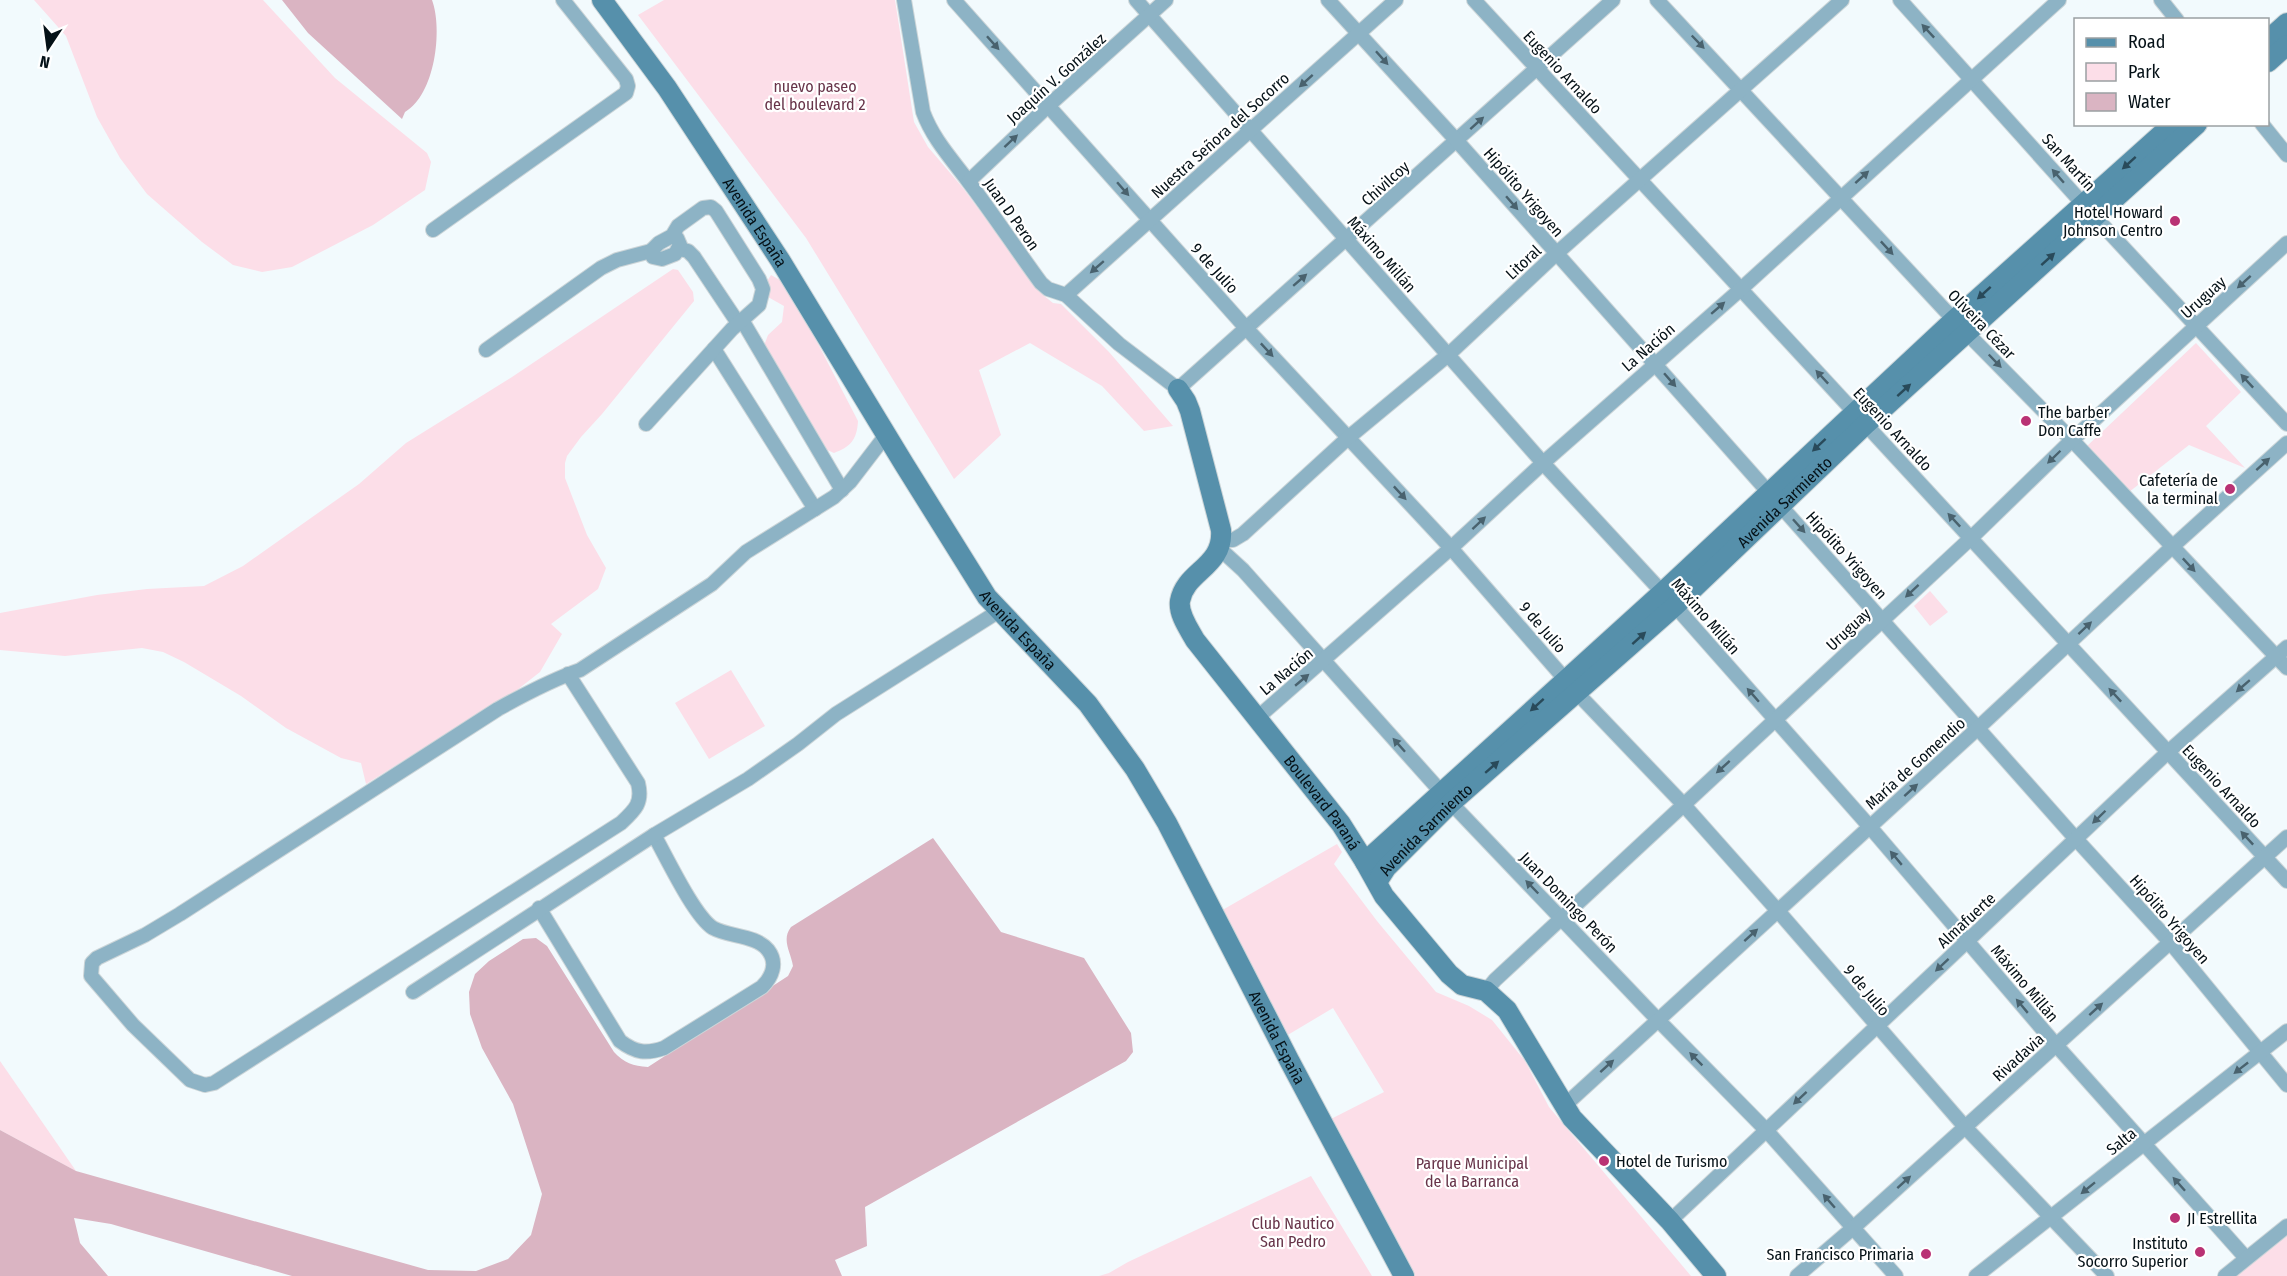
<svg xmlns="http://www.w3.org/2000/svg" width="2287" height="1276" font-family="'Fira Sans Condensed',sans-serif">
<rect width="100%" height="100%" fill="#f2fafd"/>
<g fill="#fcdee8">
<path d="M 34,0 L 263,0 L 335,78 L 427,153 L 431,162 L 425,190 L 373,225 L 292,267 L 262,272 L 233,265 L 202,242 L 147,194 L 120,158 L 97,117 L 66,36 Z"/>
<path d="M 664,0 L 895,0 L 914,122 L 928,147 L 963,188 L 1043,295 L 1053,303 L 1061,304 L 1109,352 L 1173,426 L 1144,431 L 1102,386 L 1030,343 L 979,370 L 1001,435 L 954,479 L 806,238 L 638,15 Z"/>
<path d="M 673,269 L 678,270 L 693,292 L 694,301 L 602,414 L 581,437 L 567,456 L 565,463 L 565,478 L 587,535 L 606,568 L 598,589 L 551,624 L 562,634 L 540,672 L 517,690 L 366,784 L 361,763 L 341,758 L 286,728 L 241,696 L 184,662 L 163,652 L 142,648 L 65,656 L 0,650 L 0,613 L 97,595 L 147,589 L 204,586 L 243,566 L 359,484 L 406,443 L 512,377 Z"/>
<path d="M 771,275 L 787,284 L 858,421 C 857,440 850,447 834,453 L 814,444 L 762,351 L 768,335 L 782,322 L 784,306 L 768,297 L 764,286 Z"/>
<path d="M 2196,343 L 2241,392 L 2206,426 L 2245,468 L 2189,445 L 2129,492 L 2086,447 Z"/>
<path d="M 1930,591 L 1948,612 L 1930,626 L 1914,606 Z"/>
<path d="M 731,670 L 765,726 L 709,759 L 675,703 Z"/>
<path d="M 1337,844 L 1342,852 L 1334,864 L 1377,921 L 1436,992 L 1469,1006 L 1492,1020 L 1525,1061 L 1549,1107 L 1691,1276 L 1412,1276 L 1329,1120 L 1384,1092 L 1333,1008 L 1286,1036 L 1219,912 Z"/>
<path d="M 0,1061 L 76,1171 L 0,1130 Z"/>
<path d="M 1311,1176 L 1372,1276 L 1099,1276 L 1109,1273 L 1128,1262 Z"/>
<path d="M 2287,1236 L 2287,1276 L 2235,1276 Z"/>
</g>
<g fill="#dab4c2">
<path d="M 282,0 L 432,0 C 443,30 435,95 405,112 L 402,119 L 308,33 Z"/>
<path d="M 933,838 L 1001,932 L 1084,958 L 1131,1033 L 1133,1052 L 1126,1061 L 865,1207 L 867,1246 L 835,1260 L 842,1276 L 292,1276 L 111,1224 L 74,1218 L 80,1243 L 108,1276 L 0,1276 L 0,1130 L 76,1171 L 428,1270 L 476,1271 L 508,1259 L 531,1235 L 542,1194 L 513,1104 L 482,1048 L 470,1014 L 469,992 L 475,974 L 489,961 L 523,939 L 536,938 L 547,946 L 614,1052 C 624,1063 633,1066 648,1067 L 788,976 L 793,966 C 791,952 781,940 791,927 Z"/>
</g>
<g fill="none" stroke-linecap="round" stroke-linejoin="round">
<g stroke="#ccd5d8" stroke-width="16">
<g id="street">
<path d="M 904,0 L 923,112 C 933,139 951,158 968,181 C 993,214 1016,249 1041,283 L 1048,289 L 1066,295 L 1119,344 L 1178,389 L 1613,0"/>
<path d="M 954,0 L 1246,328 L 1451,548 L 1577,693 L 1683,804 L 1778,911 L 1965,1127 L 2107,1276"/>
<path d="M 1136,0 L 1543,463 L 1675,606 L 1870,827 L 2056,1045 L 2246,1258"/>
<path d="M 1328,0 L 1457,141 L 2076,839 L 2170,942 L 2287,1085"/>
<path d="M 1474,0 L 2287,881"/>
<path d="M 1657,0 L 1954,320 L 2072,440 L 2287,668"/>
<path d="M 1900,0 L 2083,204 L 2287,424"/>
<path d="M 2161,0 L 2177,20"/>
<path d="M 2262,124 L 2287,155"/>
<path d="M 969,181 L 1049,105 L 1166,0"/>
<path d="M 433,230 L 626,93 L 628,86 L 626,79 L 563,0"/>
<path d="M 679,249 L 688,251 L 694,257 L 738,323"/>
<path d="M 1066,295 L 1396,0"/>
<path d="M 742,320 L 842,490"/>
<path d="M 714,349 L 815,509"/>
<path d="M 486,350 L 601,268 L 617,260 L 651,251"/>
<path d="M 646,424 L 732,329 L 759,305 L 763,289 L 759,279 L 716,211 L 711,207 L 703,208 L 678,226 L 672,236 L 659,243 L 651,251 L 653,257 L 662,259 L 675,254 L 680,245 L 677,238 L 672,236"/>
<path d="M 1222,540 L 1233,540 L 1243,534 L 1349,437 L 1448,355 L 1557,253 L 1842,0"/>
<path d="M 1220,549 L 1243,570 L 1451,803 L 1658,1020 L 1766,1130 L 1896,1276"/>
<path d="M 568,674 L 638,783 C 643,803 635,810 621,823 L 214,1083 L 205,1085 L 190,1080 L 133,1025 L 91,976 L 92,963 L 97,958 L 145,935 L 180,914 L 498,709 C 525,694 551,680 580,670 L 712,584 L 746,552 L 834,497 L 850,482 L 886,435"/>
<path d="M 1257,718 L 1451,548 L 1543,463 L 1741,289 L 2059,0"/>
<path d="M 539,908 L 620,1041 C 636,1053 646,1054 664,1048 L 762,987 C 772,977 778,963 768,950 C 756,935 729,937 713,928 C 694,916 666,856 654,835"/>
<path d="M 1486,991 L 1495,980 L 1971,538 L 2072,440 L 2287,243"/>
<path d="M 413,992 L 654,835 L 748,779 L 798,744 L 836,714 L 999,611"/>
<path d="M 1564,1106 L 1978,728 L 2172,547 L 2287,443"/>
<path d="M 1670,1221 L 2168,752 L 2287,647"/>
<path d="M 1797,1276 L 1853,1228 L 2287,837"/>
<path d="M 1976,1276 L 2287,1031"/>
<path d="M 2225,1276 L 2287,1226"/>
</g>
</g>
<g stroke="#ccd5d8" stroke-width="22">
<g id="secondary">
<path id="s1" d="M 602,0 L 667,88 L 780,260 L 904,464 L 987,597 L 1088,704 L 1135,769 L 1167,823 L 1289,1060 L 1404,1276"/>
<path d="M 2268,40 L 2287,23"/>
<path d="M 2268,62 L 2287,45"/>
<path id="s2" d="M 1178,389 L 1186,401 L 1190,411 L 1221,530 C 1224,567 1185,571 1180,601 C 1178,614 1189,629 1195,640 L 1341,824 L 1365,862 L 1384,896 L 1449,974 L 1462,985 L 1486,991 L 1507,1010 L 1572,1118 L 1670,1221 L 1716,1276"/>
<path d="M 1365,862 L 1663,592 L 1954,320 L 2173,124"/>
<path id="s3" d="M 1377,882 L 1386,868 L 1451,803 L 1675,606 L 1866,424 L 2197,124"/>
</g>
</g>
<use href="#street" stroke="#8db3c5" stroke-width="14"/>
<use href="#secondary" stroke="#5690ab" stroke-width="20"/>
</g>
<defs><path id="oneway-solid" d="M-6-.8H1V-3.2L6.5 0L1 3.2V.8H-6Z" transform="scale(1.5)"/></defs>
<g fill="#49626e">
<use href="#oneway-solid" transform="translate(1928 31) rotate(-133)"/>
<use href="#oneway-solid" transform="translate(1698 42) rotate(46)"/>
<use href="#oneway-solid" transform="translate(993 43) rotate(48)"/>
<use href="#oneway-solid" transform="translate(1382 58) rotate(48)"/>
<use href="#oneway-solid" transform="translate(1306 81) rotate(138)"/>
<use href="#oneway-solid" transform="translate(1477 123) rotate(-42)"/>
<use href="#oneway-solid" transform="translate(1011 141) rotate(-43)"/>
<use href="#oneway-solid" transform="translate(2058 176) rotate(-131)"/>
<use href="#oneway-solid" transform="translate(1862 177) rotate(-42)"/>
<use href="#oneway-solid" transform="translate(1123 189) rotate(49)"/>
<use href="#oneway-solid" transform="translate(1512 203) rotate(49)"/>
<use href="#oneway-solid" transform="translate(1887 248) rotate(47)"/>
<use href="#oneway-solid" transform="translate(1097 267) rotate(139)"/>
<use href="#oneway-solid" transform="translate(1300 280) rotate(-41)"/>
<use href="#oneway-solid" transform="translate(2244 282) rotate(138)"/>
<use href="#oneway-solid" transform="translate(1718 308) rotate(-41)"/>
<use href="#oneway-solid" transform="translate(1267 350) rotate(47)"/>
<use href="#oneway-solid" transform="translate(1995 361) rotate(46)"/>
<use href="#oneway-solid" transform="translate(1822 377) rotate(-133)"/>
<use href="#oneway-solid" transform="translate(1670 380) rotate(49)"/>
<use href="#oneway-solid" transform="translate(2247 381) rotate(-133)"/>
<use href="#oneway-solid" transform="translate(2054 457) rotate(136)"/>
<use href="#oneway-solid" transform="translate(2263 464) rotate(-42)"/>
<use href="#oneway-solid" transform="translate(1400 493) rotate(47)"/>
<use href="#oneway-solid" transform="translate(1954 520) rotate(-133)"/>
<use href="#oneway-solid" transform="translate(1479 523) rotate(-43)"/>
<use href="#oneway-solid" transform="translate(1799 526) rotate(48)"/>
<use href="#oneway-solid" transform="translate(2189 565) rotate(47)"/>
<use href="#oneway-solid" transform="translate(1912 591) rotate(137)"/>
<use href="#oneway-solid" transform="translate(2085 628) rotate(-43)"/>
<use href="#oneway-solid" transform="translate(1302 680) rotate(-40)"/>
<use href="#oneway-solid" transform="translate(2243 686) rotate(139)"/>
<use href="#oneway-solid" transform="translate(1753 695) rotate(-131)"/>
<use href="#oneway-solid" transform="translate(2115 695) rotate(-133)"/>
<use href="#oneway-solid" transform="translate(1399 745) rotate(-132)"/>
<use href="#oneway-solid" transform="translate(1723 767) rotate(138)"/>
<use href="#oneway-solid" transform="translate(1911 790) rotate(-42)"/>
<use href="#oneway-solid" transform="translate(2099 817) rotate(136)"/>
<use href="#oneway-solid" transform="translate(2247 838) rotate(-133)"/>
<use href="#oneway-solid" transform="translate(1896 858) rotate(-130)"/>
<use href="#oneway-solid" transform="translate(1532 887) rotate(-134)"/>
<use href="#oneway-solid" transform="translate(1751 935) rotate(-42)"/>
<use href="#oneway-solid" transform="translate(1942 965) rotate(137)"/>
<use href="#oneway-solid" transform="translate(2022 1006) rotate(-130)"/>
<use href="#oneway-solid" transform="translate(2096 1009) rotate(-42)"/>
<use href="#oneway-solid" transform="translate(1696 1059) rotate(-135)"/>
<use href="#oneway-solid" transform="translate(1607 1066) rotate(-42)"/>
<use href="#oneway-solid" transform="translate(2241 1068) rotate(142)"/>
<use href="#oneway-solid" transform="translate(1800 1098) rotate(137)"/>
<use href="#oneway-solid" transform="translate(1904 1182) rotate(-42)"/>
<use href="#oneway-solid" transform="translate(2179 1184) rotate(-132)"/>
<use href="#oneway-solid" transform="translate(2088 1188) rotate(141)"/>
<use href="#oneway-solid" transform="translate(1829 1201) rotate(-131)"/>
</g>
<g fill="#294a5a">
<use href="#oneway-solid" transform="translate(2129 163) rotate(138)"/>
<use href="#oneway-solid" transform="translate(2048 259) rotate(-42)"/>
<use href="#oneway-solid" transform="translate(1984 293) rotate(138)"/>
<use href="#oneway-solid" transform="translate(1904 390) rotate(-42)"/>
<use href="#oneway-solid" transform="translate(1819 445) rotate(137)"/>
<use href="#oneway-solid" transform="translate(1639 638) rotate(-42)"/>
<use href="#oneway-solid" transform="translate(1537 705) rotate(138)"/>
<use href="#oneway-solid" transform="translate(1492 767) rotate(-41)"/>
</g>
<g fill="#b93274" stroke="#fff" stroke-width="2">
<circle cx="2175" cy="221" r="6"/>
<circle cx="2026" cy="421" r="6"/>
<circle cx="2230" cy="489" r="6"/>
<circle cx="1604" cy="1161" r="6"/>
<circle cx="2175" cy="1218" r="6"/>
<circle cx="2200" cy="1252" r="6"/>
<circle cx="1926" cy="1254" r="6"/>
</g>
<g text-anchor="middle" stroke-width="4.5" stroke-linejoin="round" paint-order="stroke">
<g font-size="16" fill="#051117" stroke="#fff">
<text transform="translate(1563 72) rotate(47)" y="6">Eugenio Arnaldo</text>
<text transform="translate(1056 78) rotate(-42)" y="6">Joaquín V. González</text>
<text transform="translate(1220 135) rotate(-42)" y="6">Nuestra Señora del Socorro</text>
<text transform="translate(2069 162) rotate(48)" y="6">San Martín</text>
<text transform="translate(1385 183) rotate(-42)" y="6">Chivilcoy</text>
<text transform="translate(1524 192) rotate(49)" y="6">Hipólito Yrigoyen</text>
<text transform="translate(1012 214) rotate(55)" y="6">Juan D Peron</text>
<text dy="6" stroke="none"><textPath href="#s1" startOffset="270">Avenida España</textPath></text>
<text transform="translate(1382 254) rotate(49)" y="6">Máximo Millán</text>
<text transform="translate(1523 262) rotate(-43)" y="6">Litoral</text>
<text transform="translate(1215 268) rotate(48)" y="6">9 de Julio</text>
<text transform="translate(2203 297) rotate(-42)" y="6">Uruguay</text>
<text transform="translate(1982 324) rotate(46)" y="6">Oliveira Cézar</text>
<text transform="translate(1648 347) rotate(-41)" y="6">La Nación</text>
<text transform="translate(1893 429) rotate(47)" y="6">Eugenio Arnaldo</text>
<text dy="6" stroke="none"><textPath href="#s3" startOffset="558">Avenida Sarmiento</textPath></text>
<text transform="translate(1847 555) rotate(48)" y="6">Hipólito Yrigoyen</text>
<text transform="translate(1706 616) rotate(49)" y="6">Máximo Millán</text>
<text transform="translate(1543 627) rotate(49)" y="6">9 de Julio</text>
<text dy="6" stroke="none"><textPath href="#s1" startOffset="756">Avenida España</textPath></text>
<text transform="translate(1848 629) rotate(-43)" y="6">Uruguay</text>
<text transform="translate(1286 671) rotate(-40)" y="6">La Nación</text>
<text transform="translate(1915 763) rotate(-42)" y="6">María de Gomendio</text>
<text transform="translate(2222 786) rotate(47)" y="6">Eugenio Arnaldo</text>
<text dy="6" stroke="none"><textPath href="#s2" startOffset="482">Boulevard Paraná</textPath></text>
<text dy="6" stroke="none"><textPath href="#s3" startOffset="72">Avenida Sarmiento</textPath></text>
<text transform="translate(1569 902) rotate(46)" y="6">Juan Domingo Perón</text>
<text transform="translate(2170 919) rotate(49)" y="6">Hipólito Yrigoyen</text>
<text transform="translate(1966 920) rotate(-43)" y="6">Almafuerte</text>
<text transform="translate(2025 983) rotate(50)" y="6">Máximo Millán</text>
<text transform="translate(1867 990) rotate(50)" y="6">9 de Julio</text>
<text dy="6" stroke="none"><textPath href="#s1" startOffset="1242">Avenida España</textPath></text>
<text transform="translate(2018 1057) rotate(-42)" y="6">Rivadavia</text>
<text transform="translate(2121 1141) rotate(-39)" y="6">Salta</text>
</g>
<g font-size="16" fill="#673449" stroke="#fff">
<text x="815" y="92">nuevo paseo<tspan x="815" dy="18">del boulevard 2</tspan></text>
<text x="1472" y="1169">Parque Municipal<tspan x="1472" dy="18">de la Barranca</tspan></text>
<text x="1293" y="1229">Club Nautico<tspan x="1293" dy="18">San Pedro</tspan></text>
</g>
<g font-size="16" fill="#051117" stroke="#fff" text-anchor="end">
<text x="2163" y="218">Hotel Howard<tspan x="2163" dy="18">Johnson Centro</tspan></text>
<text x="2038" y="418" text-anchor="start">The barber<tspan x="2038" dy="18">Don Caffe</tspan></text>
<text x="2218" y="486">Cafetería de<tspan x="2218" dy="18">la terminal</tspan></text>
<text x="1616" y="1167" text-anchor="start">Hotel de Turismo</text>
<text x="2187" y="1224" text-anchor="start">JI Estrellita</text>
<text x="2188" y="1249">Instituto<tspan x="2188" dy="18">Socorro Superior</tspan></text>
<text x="1914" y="1260">San Francisco Primaria</text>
</g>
</g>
<rect x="2074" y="18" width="195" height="108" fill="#ffffff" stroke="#9ba0a2" stroke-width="1.5"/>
<rect x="2086" y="38" width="30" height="9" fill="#5690ab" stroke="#9ba0a2" stroke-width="1.5"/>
<text x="2128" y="48" font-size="18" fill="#051117">Road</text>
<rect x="2086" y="63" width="30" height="18" fill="#fcdee8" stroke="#9ba0a2" stroke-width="1.5"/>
<text x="2128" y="78" font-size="18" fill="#051117">Park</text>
<rect x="2086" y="93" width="30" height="18" fill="#dab4c2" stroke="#9ba0a2" stroke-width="1.5"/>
<text x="2128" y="108" font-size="18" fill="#051117">Water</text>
<g transform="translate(48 48) rotate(193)" stroke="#ffffff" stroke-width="4.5" paint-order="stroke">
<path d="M0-4.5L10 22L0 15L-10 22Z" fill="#051117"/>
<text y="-9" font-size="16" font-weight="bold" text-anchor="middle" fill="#051117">N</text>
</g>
</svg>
